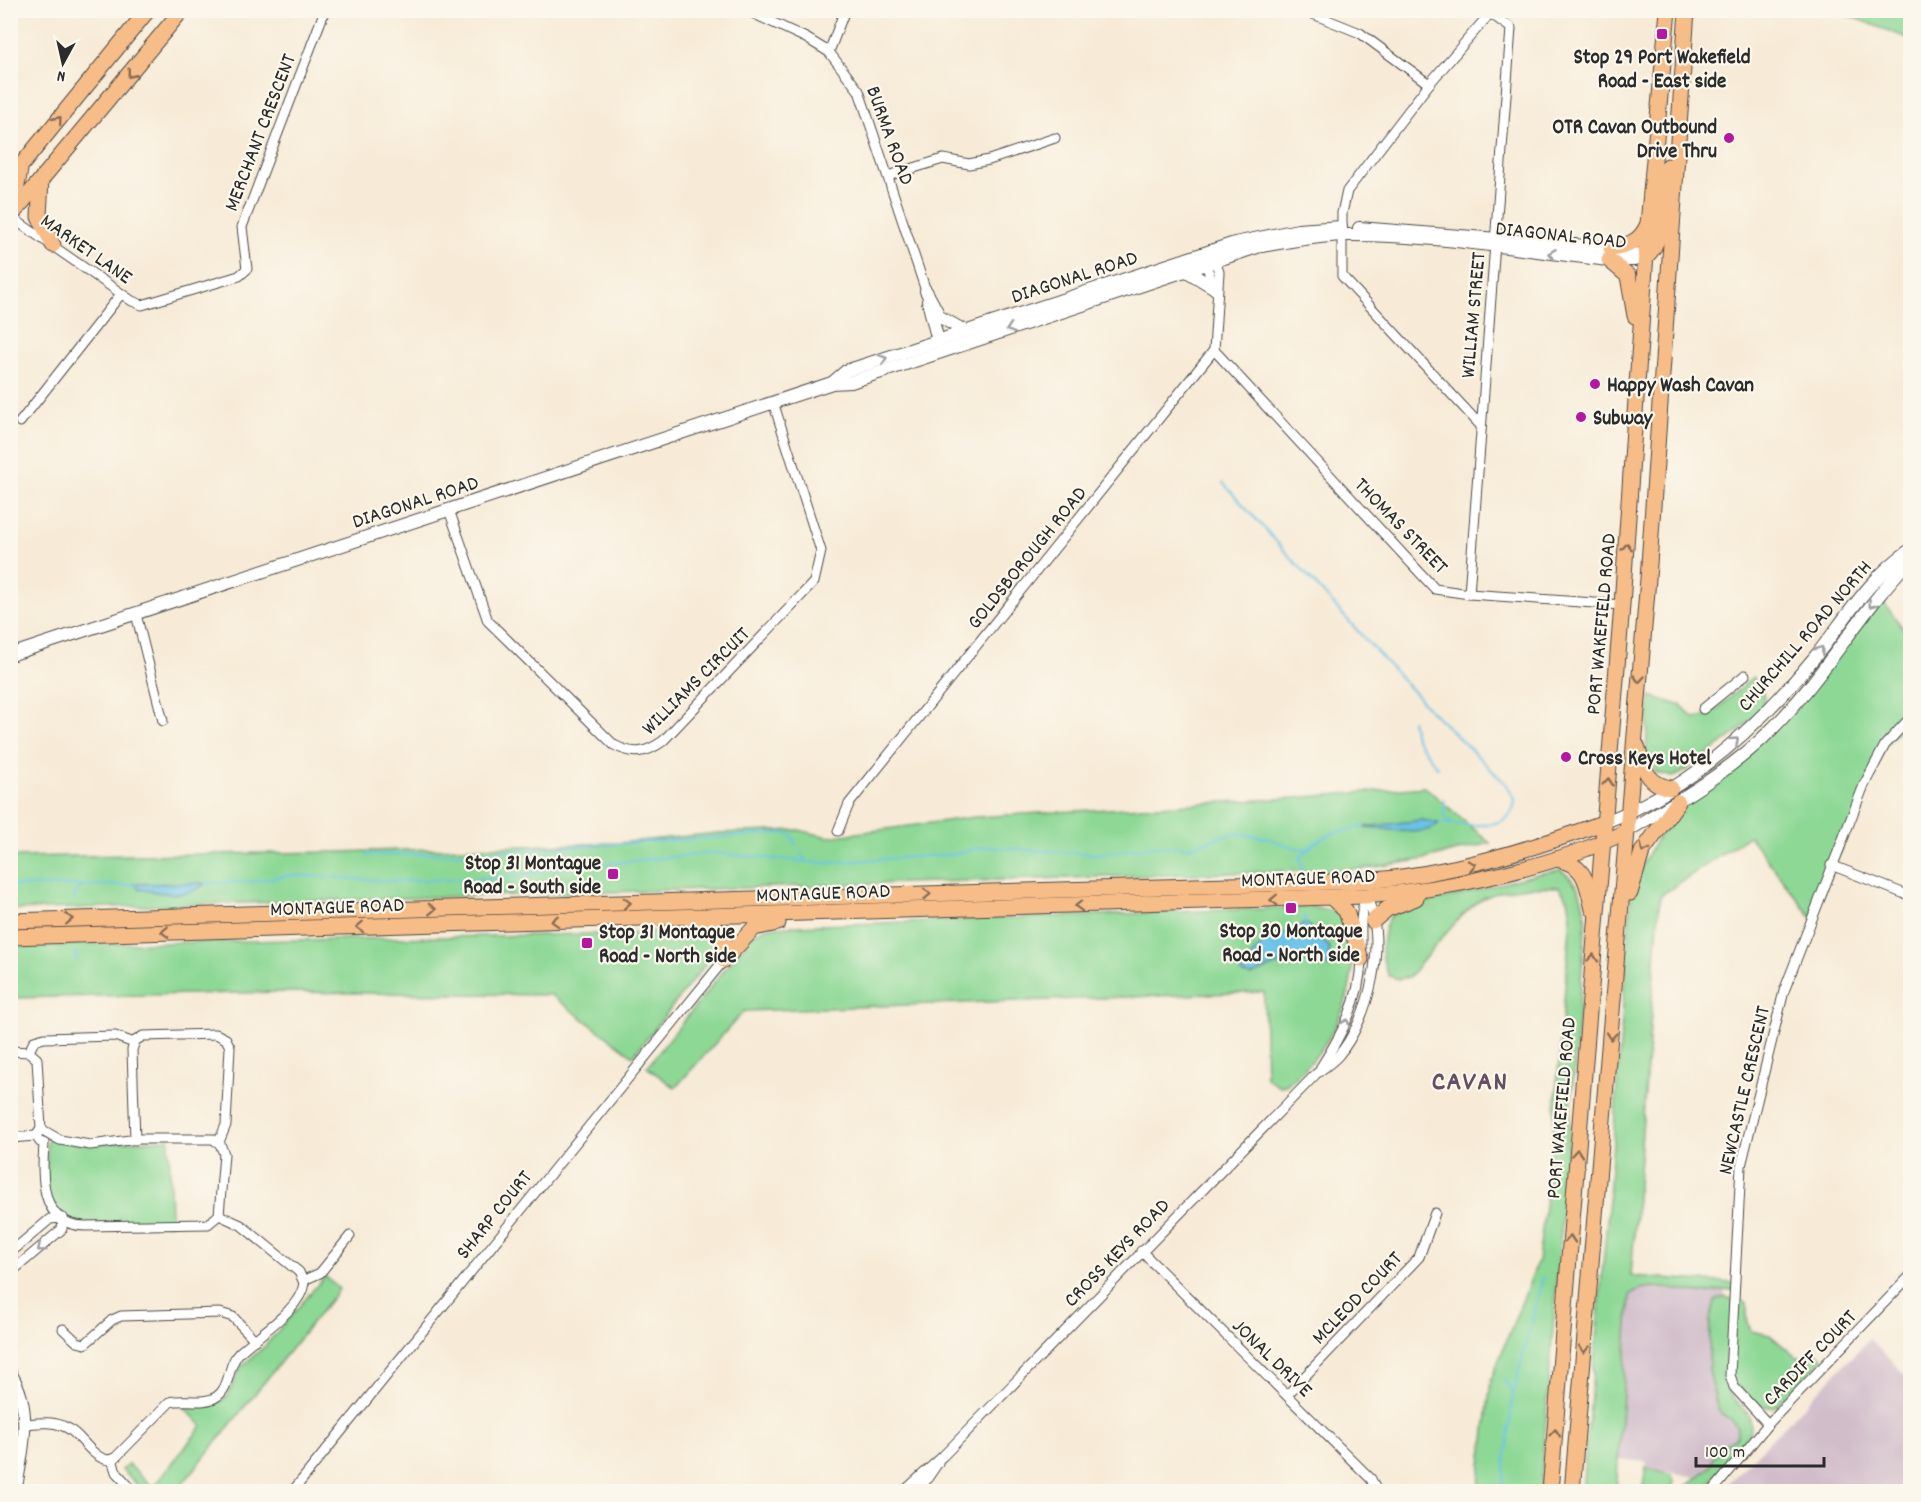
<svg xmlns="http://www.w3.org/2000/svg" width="1921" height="1502" font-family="Dekko,sans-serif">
<rect width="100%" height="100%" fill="#fbf7ec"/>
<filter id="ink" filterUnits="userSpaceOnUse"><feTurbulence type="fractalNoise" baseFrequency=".0167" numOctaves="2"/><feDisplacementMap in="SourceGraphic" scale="12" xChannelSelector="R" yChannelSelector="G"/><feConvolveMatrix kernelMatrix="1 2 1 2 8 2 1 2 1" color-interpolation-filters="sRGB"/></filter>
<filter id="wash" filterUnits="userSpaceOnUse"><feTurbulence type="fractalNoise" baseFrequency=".008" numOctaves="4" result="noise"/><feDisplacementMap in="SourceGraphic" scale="24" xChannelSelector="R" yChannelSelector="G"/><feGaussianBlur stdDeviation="1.35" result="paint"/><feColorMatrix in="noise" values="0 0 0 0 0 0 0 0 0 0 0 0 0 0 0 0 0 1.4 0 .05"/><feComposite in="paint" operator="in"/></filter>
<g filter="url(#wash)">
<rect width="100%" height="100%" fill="#f7ebd7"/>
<g fill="#d1bdca">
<path d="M 1643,1287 L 1706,1293 L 1725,1289 L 1724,1297 L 1715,1301 L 1709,1370 L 1717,1407 L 1721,1414 L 1731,1419 L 1737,1428 L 1737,1436 L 1724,1445 L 1714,1457 L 1710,1467 L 1696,1477 L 1646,1468 L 1647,1462 L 1618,1459 L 1629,1295 Z"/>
<path d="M 1869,1339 L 1910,1380 L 1910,1491 L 1721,1491 Z"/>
</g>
<g fill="#8dd895" stroke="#5c8260" stroke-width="1.5">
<path d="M 1836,11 L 1891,11 L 1910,18 L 1910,39 Z"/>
<path d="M 1878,596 L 1910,637 L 1910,718 L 1885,745 L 1812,918 L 1749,836 L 1660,896 L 1631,1276 L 1734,1283 L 1734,1290 C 1723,1289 1715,1292 1705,1293 C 1683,1294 1647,1278 1630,1295 L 1616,1491 L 1582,1492 L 1608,1210 L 1632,883 L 1678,802 L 1752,748 Z"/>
<path d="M 1753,677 C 1761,686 1767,695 1762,707 C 1757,721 1697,761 1682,773 L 1673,777 L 1656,773 L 1646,750 L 1650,696 L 1682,706 L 1694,718 L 1709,716 Z"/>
<path d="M 1425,787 L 1490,843 L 1425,859 L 1363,869 L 11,910 L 10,857 L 339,852 L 619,843 L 719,833 L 799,830 L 828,837 L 975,817 L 1293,798 Z"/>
<path d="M 1560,870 C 1580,882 1583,898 1586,920 L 1540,1491 L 1478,1491 L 1491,1380 L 1538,1261 L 1551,1158 L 1571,915 L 1568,899 L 1559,887 C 1537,885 1506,888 1486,897 C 1464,907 1426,958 1409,977 L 1398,979 L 1389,976 C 1379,958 1381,936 1389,917 C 1411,904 1435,901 1460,895 C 1494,887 1525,874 1560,870 Z"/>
<path d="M 1312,907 L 1337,912 C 1375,968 1335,1049 1286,1085 L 1280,1086 L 1266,1078 L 1264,992 L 744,1011 L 675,1088 L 647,1067 L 753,934 L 768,927 Z"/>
<path d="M 659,930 L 682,930 L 713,935 L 719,947 L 633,1056 L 551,995 L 279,992 L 11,998 L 10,946 L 639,933 Z"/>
<path d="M 50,1138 L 83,1144 L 169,1139 L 171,1224 L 71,1224 L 46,1200 L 47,1142 Z"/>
<path d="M 325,1276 L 339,1289 L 177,1491 L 144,1491 L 122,1470 L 128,1464 L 153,1487 L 202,1426 L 184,1407 L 213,1405 L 227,1397 L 241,1367 L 266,1345 Z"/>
<path d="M 1724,1297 L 1747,1303 L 1747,1320 L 1751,1331 L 1770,1335 L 1796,1357 L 1809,1357 L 1816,1352 L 1824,1358 L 1776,1406 C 1758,1411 1751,1397 1738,1386 L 1728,1391 C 1737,1405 1755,1413 1750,1432 L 1707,1487 L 1697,1491 L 1679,1492 L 1710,1467 L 1714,1457 L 1724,1445 L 1737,1436 L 1737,1428 L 1731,1419 L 1721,1414 L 1717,1407 L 1709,1370 L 1710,1320 L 1715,1301 Z"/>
<path d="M 1646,1468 L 1672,1475 L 1674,1483 L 1668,1491 L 1642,1491 Z"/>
</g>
<g fill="#6bc3e8" stroke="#4b778a" stroke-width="1.5">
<path d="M 1422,820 L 1439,823 C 1422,840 1387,827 1365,827 Z"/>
<path d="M 206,883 C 187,900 162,893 139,889 L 134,884 Z"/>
<path d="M 1302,923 L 1307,924 L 1329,947 L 1330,967 L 1307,962 L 1276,965 L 1251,976 L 1240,973 C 1247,960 1262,940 1277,934 C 1288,930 1295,937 1302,923 Z"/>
</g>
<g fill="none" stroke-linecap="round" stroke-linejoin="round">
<g stroke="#6bc3e8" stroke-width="2">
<path d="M 1223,483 L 1428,708 L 1506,784 L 1515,799 C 1514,835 1463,824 1439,823"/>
<path d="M 1412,720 L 1415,738 L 1438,768"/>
<path d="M 1444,799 L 1444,815 L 1450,823"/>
<path d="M 801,854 L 806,861"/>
<path d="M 366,855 L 476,853 L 783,833 L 791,834 L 796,845"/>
<path d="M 1302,870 L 1300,858 C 1318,835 1337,830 1365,827"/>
<path d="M 205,883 L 248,882 L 292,875 L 391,881 L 477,879 L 518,876 L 550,869 L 713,853 L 823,863 L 956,854 L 984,847 L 1097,854 L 1157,846 L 1188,847 L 1235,833 L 1267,838 L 1299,849 L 1307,849"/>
<path d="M 10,886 L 136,885"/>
<path d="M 74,900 L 75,892 L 82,886"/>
<path d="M 1305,916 L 1305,923"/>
<path d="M 75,952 L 76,961"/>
<path d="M 1504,1379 L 1513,1394"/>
<path d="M 1502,1492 L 1513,1395 L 1543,1277"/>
</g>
</g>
</g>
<g filter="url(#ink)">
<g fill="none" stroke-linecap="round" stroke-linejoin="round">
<g stroke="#4a4845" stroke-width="11">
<g id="minor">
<path d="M 746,10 L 806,38 L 829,52 L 859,91 L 926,291"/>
<path d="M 1303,10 L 1360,33 L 1429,84"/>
<path d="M 829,52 L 845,10"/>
<path d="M 888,176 L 943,159 L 969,164 L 989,160 L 1055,138"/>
<path d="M 11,217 L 132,301 L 142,305 L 239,276 L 247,269 L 242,227 L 325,10"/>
<path d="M 1205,260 L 1214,290"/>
<path d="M 1214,350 L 1435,589 L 1469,594 L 1622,605"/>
<path d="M 20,422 L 121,294"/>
<path d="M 1481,426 L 1342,276 L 1342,213 L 1347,191 L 1429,84 L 1493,10"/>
<path d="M 449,510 L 488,621 L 614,745 C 633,755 645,754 663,741 L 814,582 L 821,551 L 773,402"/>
<path d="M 1469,594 L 1511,28 L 1490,13"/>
<path d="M 136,614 L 163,721"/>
<path d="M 1703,709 L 1745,675"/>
<path d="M 838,831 L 849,804 L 1214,350 L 1219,272 L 1213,255"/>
<path d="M 1831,865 L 1910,896"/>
<path d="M 10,1051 L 29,1052 L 37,1059 L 41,1129"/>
<path d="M 29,1052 L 34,1041 L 44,1038 L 115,1036 L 134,1043"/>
<path d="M 1321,1067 C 1342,1034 1360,1000 1361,960 C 1362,937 1358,918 1366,896"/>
<path d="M 41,1129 L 60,1140 L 90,1145 L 138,1139 L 213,1139 L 220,1144 L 224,1154 L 219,1215 L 208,1224 L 85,1226 C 39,1225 42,1175 44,1143 L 40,1142 L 36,1136 Z"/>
<path d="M 10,1138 L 36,1136"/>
<path d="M 135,1140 L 132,1050 L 135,1041 L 143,1036 L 216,1034 L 226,1039 L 230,1047 L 226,1125 L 219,1142"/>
<path d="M 1141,1251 L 1371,1479 L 1377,1492"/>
<path d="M 10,1253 L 50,1219 L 63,1218 L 62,1229 L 10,1273"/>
<path d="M 304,1280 L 320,1273 L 350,1236"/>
<path d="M 63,1329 L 77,1342 L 85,1344 L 112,1320 L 121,1316 L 220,1313 L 233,1317 L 255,1340"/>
<path d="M 1287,1395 L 1419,1257 L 1435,1213"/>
<path d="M 25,1424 C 37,1423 51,1421 63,1426 C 81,1432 90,1458 109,1460 L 115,1458 L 170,1402 C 185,1398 203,1405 216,1397 C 231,1388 227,1365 239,1353 C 257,1335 301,1310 304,1283 L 299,1272 L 241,1225 L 219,1215"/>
<path d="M 1768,1424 L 1734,1387 L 1730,1375 L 1741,1166 L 1784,991 L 1864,785 L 1885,745 L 1910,718"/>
<path d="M 112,1459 L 116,1472 L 134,1492"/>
<path d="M 292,1492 L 724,960"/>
<path d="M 903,1492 L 943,1456 L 1316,1074 C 1323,1068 1332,1063 1338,1056 C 1369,1020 1389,940 1366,896"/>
<path d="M 918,1492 L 938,1463"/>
<path d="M 1712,1492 L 1768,1424 L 1910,1276"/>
</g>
</g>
<g stroke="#4a4845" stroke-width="14">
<g id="tertiary">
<path d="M 1359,228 L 1611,248 L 1646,256"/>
<path d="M 1185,270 L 1213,287"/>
<path d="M 926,291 L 940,317 L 965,331"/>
<path d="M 928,301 L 938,341"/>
<path d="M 832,383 L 846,371 L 1235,243 L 1298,230 L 1341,227"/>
<path d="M 10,655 L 832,383 L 851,382 L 1257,247 C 1286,242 1315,236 1344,235 C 1432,234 1522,250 1609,260 L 1634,260 L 1646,256"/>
<path d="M 1605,822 C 1689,790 1758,727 1814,658 C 1845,620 1868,579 1910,550"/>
<path d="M 1627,831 C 1677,802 1731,771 1772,729 C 1824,677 1860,612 1910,560"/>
<path d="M 10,1373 C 34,1409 22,1452 15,1492"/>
</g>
</g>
<g stroke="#4a4845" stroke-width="17">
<g id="primary">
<path d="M 1332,898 L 1346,911 L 1361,959"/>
<path d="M 10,921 L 1367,881 C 1450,874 1527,851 1605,822"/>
<path d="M 1373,921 L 1387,909 L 1416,898"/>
<path d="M 692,923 L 719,931 L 726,946 L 724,960"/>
<path d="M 10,937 L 1366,896 C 1446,890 1555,867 1627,831"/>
<path d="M 724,960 L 754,928 L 778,923"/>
</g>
</g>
<g stroke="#4a4845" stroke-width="17">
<g id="trunk">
<path d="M 10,179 L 148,10"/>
<path d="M 41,180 L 39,217 L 53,245"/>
<path d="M 10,217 L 182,10"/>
<path d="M 11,217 L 20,170"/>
<path d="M 1611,248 C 1630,245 1640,242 1648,224"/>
<path d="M 1646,256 C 1667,240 1662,193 1668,166"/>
<path d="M 1609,260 L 1628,276 L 1635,316"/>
<path d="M 1637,746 C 1643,767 1647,785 1671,788"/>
<path d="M 1557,859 C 1587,866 1586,882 1593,909"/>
<path d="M 1630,893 L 1642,852 L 1678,802"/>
<path d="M 1550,1492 L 1622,605 L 1648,224 L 1668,10"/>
<path d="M 1572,1492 L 1648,579 L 1687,10"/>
</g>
</g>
<use href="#minor" stroke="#fff" stroke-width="9"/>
<use href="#tertiary" stroke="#fff" stroke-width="12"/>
<use href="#primary" stroke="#f7bd88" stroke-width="15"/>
<use href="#trunk" stroke="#f7bd88" stroke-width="15"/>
</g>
<defs><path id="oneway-chevron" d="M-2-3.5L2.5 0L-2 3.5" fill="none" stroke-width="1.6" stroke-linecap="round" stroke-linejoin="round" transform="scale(1.5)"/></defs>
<g stroke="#876d55">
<use href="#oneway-chevron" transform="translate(131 74) rotate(129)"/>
<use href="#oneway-chevron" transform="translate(58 120) rotate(-51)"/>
<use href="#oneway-chevron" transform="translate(1627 547) rotate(-86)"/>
<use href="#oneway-chevron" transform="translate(1639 679) rotate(95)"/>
<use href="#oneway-chevron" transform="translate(1608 782) rotate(-85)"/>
<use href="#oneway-chevron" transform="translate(1644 849) rotate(118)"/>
<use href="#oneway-chevron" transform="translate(1472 865) rotate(-12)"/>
<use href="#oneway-chevron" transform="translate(927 894) rotate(-2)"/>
<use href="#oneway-chevron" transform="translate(1274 900) rotate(178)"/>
<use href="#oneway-chevron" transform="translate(627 903) rotate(-2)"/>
<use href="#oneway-chevron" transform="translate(1079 906) rotate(178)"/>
<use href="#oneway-chevron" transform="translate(432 909) rotate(-2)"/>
<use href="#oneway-chevron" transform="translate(69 919) rotate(-2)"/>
<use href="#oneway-chevron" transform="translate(555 921) rotate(178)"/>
<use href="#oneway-chevron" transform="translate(360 927) rotate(178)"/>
<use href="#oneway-chevron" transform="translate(165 932) rotate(178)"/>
<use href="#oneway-chevron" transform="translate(1593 958) rotate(-85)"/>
<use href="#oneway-chevron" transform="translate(1611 1036) rotate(95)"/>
<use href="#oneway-chevron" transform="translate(1577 1153) rotate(-85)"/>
<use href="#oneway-chevron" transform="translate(1570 1239) rotate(-85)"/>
<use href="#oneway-chevron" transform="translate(1584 1349) rotate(95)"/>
<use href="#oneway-chevron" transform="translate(1555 1433) rotate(-85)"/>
</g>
<g stroke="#a0a0a0">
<use href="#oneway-chevron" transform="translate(1552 254) rotate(-173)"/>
<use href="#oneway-chevron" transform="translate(1010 329) rotate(161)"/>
<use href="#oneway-chevron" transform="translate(883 359) rotate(-18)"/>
<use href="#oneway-chevron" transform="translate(1872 604) rotate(126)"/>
<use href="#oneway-chevron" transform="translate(1820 650) rotate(-54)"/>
<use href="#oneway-chevron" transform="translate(1735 741) rotate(-41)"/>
<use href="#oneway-chevron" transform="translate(1346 1023) rotate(-66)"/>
<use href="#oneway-chevron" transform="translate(41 1248) rotate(140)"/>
</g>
</g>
<g fill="#b5179e" stroke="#fbf7ec" stroke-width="2">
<rect x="1656" y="28" width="12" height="12" rx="3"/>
<circle cx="1729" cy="138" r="6"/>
<circle cx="1595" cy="384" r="6"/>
<circle cx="1581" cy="417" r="6"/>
<circle cx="1566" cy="757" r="6"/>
<rect x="607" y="868" width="12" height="12" rx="3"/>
<rect x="1285" y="902" width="12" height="12" rx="3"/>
<rect x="581" y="937" width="12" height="12" rx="3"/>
</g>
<g text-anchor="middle" stroke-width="4.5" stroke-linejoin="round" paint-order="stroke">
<g font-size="21" font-weight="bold" fill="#2b2b2b" stroke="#fbf7ec" text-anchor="start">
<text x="1662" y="63" text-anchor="middle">Stop 29 Port Wakefield<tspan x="1662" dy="24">Road - East side</tspan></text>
<text x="1717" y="133" text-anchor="end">OTR Cavan Outbound<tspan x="1717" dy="24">Drive Thru</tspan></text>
<text x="1607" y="391">Happy Wash Cavan</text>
<text x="1593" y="424">Subway</text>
<text x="1578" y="764">Cross Keys Hotel</text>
<text x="601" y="869" text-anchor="end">Stop 31 Montague<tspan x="601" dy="24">Road - South side</tspan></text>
<text x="1291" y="937" text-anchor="middle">Stop 30 Montague<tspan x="1291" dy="24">Road - North side</tspan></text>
<text x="599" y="938">Stop 31 Montague<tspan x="599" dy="24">Road - North side</tspan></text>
</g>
<g font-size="21" fill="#2b2b2b" stroke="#fbf7ec">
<text transform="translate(259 132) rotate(-69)" y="7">MERCHANT CRESCENT</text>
<text transform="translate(891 135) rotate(70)" y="7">BURMA ROAD</text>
<text transform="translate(1561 234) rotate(6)" y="7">DIAGONAL ROAD</text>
<text transform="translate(87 248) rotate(35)" y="7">MARKET LANE</text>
<text transform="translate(1074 276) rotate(-18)" y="7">DIAGONAL ROAD</text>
<text transform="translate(1472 315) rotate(-85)" y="7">WILLIAM STREET</text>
<text transform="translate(415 501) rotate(-18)" y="7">DIAGONAL ROAD</text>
<text transform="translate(1402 525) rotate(46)" y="7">THOMAS STREET</text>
<text transform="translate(1026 557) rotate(-51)" y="7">GOLDSBOROUGH ROAD</text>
<text transform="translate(1600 624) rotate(-85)" y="7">PORT WAKEFIELD ROAD</text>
<text transform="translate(1804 635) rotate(-49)" y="7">CHURCHILL ROAD NORTH</text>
<text transform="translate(695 680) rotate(-45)" y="7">WILLIAMS CIRCUIT</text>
<text transform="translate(1308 877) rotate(-2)" y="7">MONTAGUE ROAD</text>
<text transform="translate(823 892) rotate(-2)" y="7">MONTAGUE ROAD</text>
<text transform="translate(337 906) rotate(-2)" y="7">MONTAGUE ROAD</text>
<text transform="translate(1743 1090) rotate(-77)" y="7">NEWCASTLE CRESCENT</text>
<text transform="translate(1560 1108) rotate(-85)" y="7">PORT WAKEFIELD ROAD</text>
<text transform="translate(493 1214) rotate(-51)" y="7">SHARP COURT</text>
<text transform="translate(1116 1252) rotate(-46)" y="7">CROSS KEYS ROAD</text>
<text transform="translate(1356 1297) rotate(-46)" y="7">MCLEOD COURT</text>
<text transform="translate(1273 1357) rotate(44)" y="7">JONAL DRIVE</text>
<text transform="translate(1809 1357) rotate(-46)" y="7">CARDIFF COURT</text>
</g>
<g font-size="27" font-weight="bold" letter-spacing="1.5" fill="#655061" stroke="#fbf7ec">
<text x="1470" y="1089">CAVAN</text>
</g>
</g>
<rect width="1921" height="1502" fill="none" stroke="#fbf7ec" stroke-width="36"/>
<g transform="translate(63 63) rotate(188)" stroke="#fbf7ec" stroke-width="4.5" paint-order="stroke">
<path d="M0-4.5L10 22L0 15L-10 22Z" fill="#2b2b2b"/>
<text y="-9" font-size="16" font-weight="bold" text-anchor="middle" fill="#2b2b2b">N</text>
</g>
<path d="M1696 1457v9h128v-9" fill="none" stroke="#2b2b2b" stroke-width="3"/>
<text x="1705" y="1457" font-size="18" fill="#2b2b2b" stroke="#fbf7ec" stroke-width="4.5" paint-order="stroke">100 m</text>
</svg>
